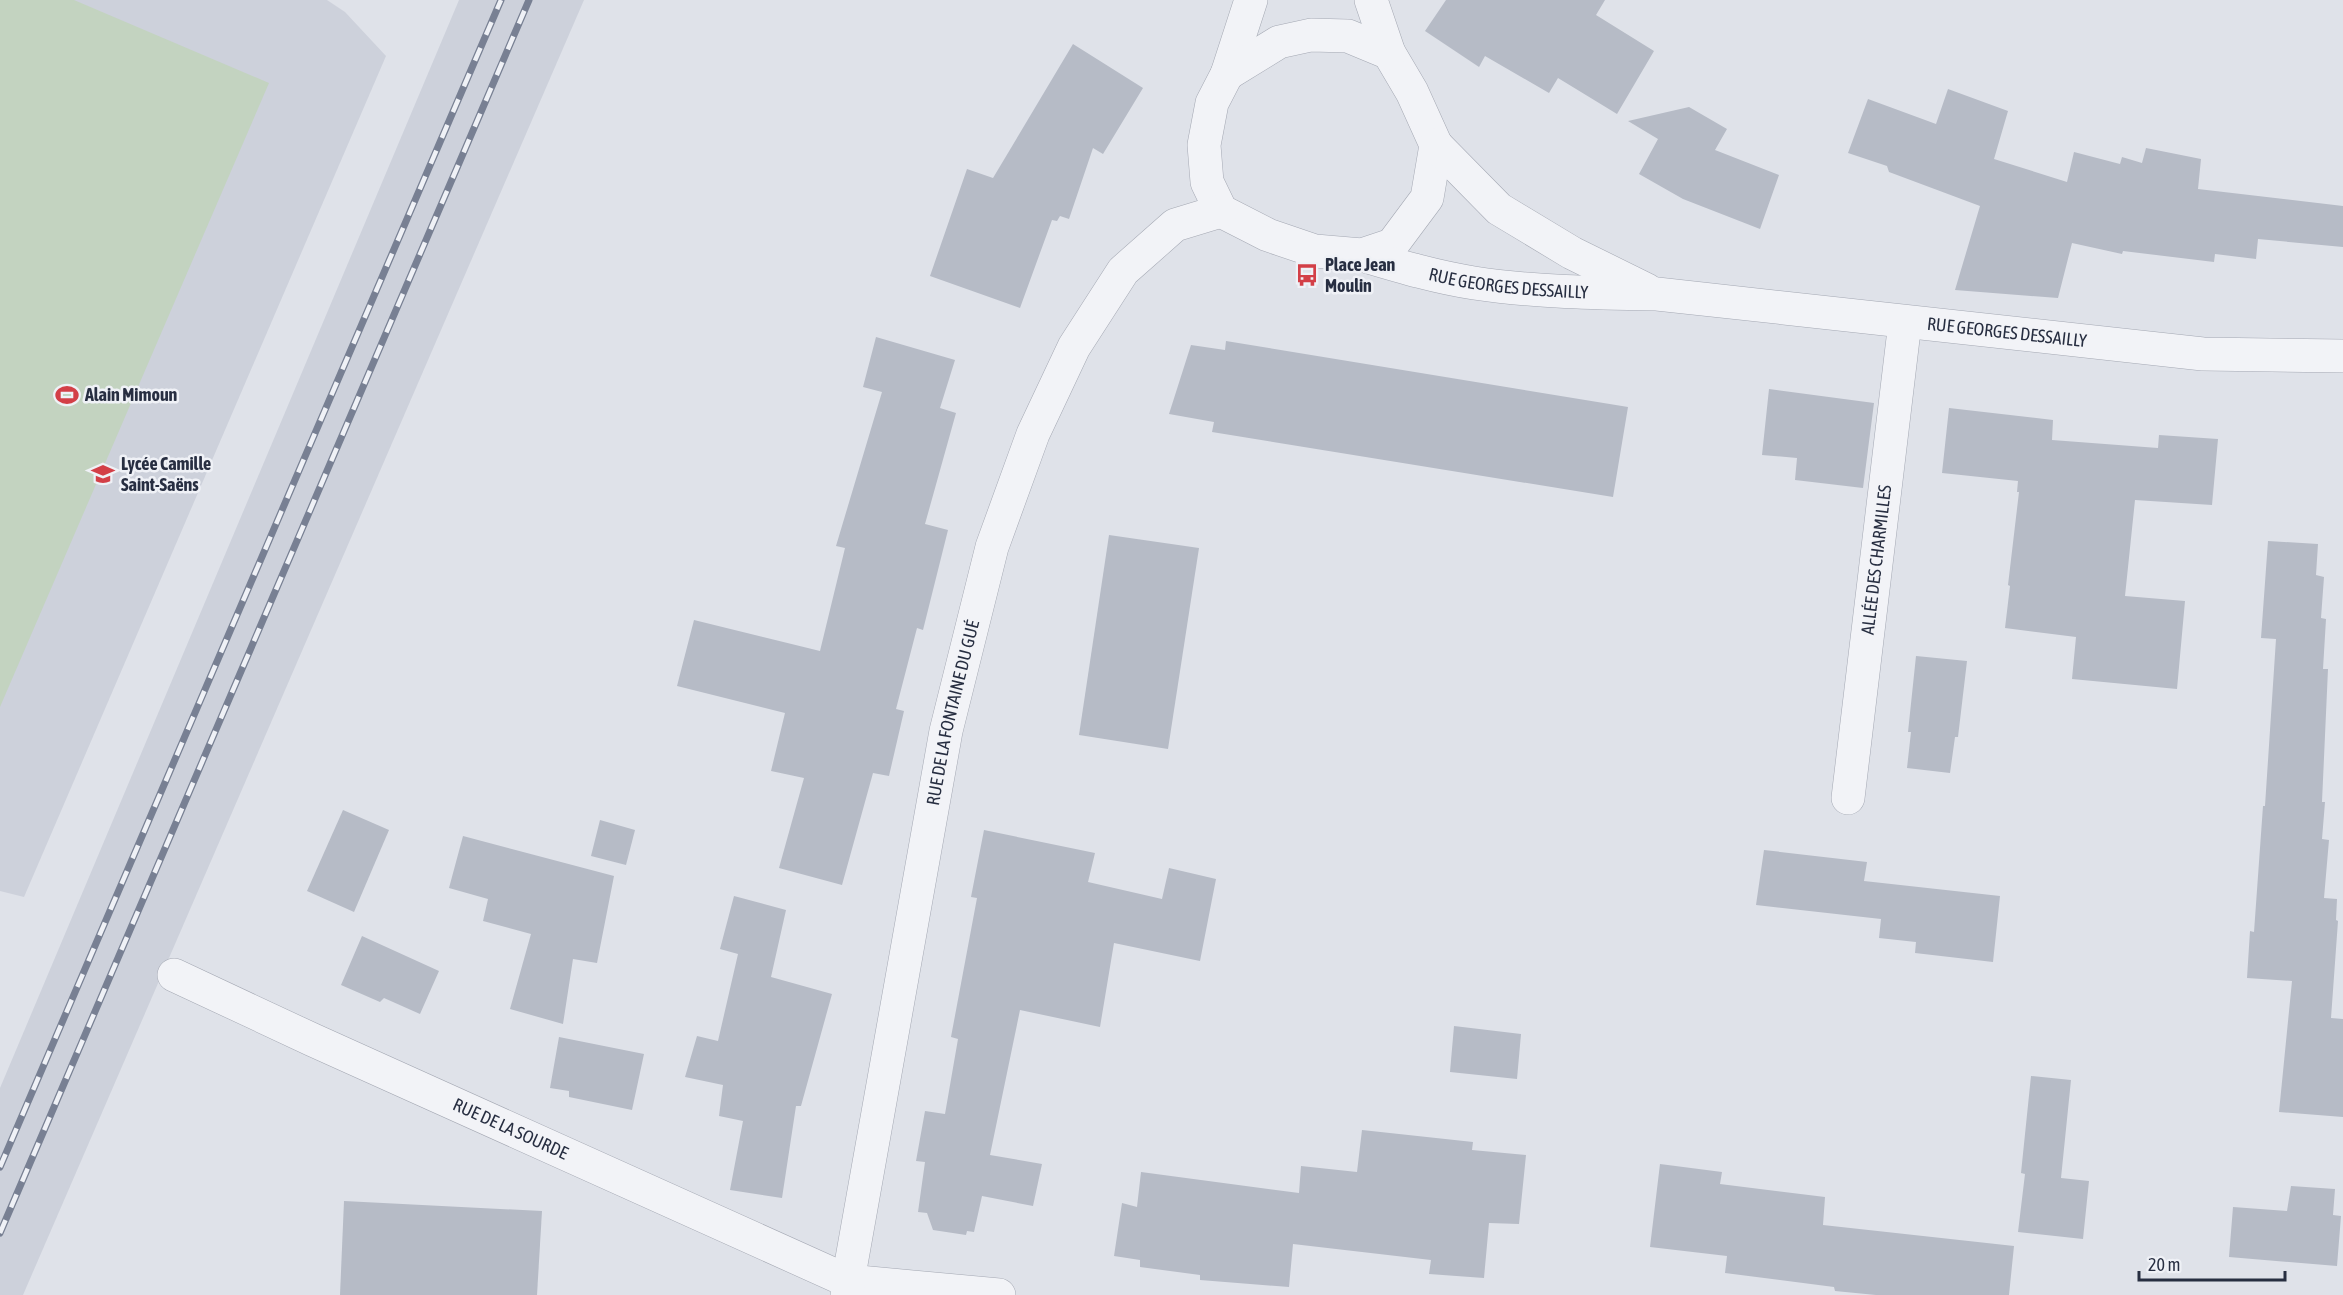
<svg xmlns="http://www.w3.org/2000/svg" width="2343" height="1295" font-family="'Asap Condensed',sans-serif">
<rect width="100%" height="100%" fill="#dfe2e9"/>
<g fill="#cdd1db">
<path d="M 0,0 L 327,0 L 345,12 L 386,56 L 24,897 L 0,891 Z"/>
<path d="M 459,0 L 584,0 L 23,1295 L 0,1295 L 0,1088 Z"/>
</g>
<path fill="#c3d3c0" d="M 0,0 L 74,0 L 269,83 L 0,707 Z"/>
<g fill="#b6bbc6">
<path d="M 1446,0 L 1605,0 L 1596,15 L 1654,51 L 1617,114 L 1558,78 L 1549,93 L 1485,56 L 1479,67 L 1425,31 Z"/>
<path d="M 1073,44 L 1143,88 L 1103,154 L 1093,148 L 1069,219 L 1060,216 L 1057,221 L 1052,220 L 1020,308 L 930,276 L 967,169 L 993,178 Z"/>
<path d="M 1948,89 L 2008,111 L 1994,159 L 2067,182 L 2074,152 L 2120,164 L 2122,157 L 2142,163 L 2146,148 L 2201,159 L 2198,189 L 2343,206 L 2343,247 L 2258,239 L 2256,259 L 2215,254 L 2214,262 L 2123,251 L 2122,254 L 2072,243 L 2058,298 L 1955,290 L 1980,206 L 1889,172 L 1887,166 L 1848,153 L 1868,99 L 1936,124 Z"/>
<path d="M 1689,107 L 1727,129 L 1715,150 L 1779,175 L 1760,229 L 1683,199 L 1639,174 L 1658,139 L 1628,121 Z"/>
<path d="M 876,337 L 955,360 L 940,408 L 956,413 L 925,524 L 948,530 L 923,630 L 917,628 L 896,709 L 904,711 L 889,776 L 873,773 L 842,885 L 779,868 L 804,778 L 771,771 L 785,713 L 677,686 L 694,620 L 820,651 L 845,548 L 836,546 L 882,392 L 863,387 Z"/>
<path d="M 1226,341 L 1628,407 L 1613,497 L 1212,432 L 1214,422 L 1169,414 L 1191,345 L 1225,350 Z"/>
<path d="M 1769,389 L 1874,403 L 1863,488 L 1795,480 L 1797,458 L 1762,455 Z"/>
<path d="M 1949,408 L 2053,420 L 2052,440 L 2158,448 L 2159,435 L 2218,439 L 2212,505 L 2135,500 L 2125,596 L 2185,601 L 2177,689 L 2072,679 L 2076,637 L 2005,628 L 2010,586 L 2008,585 L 2019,492 L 2017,492 L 2018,481 L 1942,473 Z"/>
<path d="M 1109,535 L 1199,548 L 1168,749 L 1079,735 Z"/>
<path d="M 2268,541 L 2318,544 L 2316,575 L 2324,577 L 2321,618 L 2326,619 L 2323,669 L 2328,669 L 2322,802 L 2325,802 L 2322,839 L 2329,840 L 2324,898 L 2337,899 L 2336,920 L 2338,921 L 2331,1018 L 2343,1019 L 2343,1117 L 2279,1112 L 2292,981 L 2247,978 L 2250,931 L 2254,932 L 2263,806 L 2265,806 L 2276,639 L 2261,638 Z"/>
<path d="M 1916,656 L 1967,661 L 1958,737 L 1955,737 L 1950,773 L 1907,768 L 1911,732 L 1908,732 Z"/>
<path d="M 343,810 L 389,830 L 354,912 L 307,891 Z"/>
<path d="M 600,820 L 635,830 L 626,865 L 591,856 Z"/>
<path d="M 984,830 L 1095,853 L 1088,882 L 1162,899 L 1169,868 L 1216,879 L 1200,961 L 1114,943 L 1100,1027 L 1020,1010 L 990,1155 L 1042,1164 L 1033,1206 L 982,1196 L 974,1232 L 967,1231 L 966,1235 L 933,1230 L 927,1213 L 918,1212 L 925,1162 L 916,1161 L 925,1111 L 945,1114 L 958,1039 L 951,1037 L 977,898 L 971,897 Z"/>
<path d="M 463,836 L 614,876 L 597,963 L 573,959 L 563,1024 L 510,1009 L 531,934 L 483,921 L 488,899 L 449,888 Z"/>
<path d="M 1764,850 L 1867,862 L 1864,881 L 2000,896 L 1993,962 L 1915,953 L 1916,942 L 1879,938 L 1881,919 L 1756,905 Z"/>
<path d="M 734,896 L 786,910 L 771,977 L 832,994 L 801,1106 L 796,1106 L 782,1198 L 730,1190 L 743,1121 L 719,1116 L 723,1085 L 685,1077 L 697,1036 L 718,1041 L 738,954 L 720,949 Z"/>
<path d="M 362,936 L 439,971 L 420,1014 L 384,998 L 380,1002 L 341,985 Z"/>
<path d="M 1454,1026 L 1521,1034 L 1517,1079 L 1450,1072 Z"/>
<path d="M 559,1037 L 644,1054 L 632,1110 L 569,1097 L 569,1091 L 550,1088 Z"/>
<path d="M 2031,1076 L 2071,1080 L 2061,1178 L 2089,1181 L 2083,1239 L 2018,1232 L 2025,1174 L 2021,1173 Z"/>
<path d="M 1362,1130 L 1473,1142 L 1472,1150 L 1526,1155 L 1519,1224 L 1489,1223 L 1484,1278 L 1429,1274 L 1431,1260 L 1293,1244 L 1289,1287 L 1200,1280 L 1200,1275 L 1140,1267 L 1140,1260 L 1114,1256 L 1122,1203 L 1137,1207 L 1141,1172 L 1299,1193 L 1301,1166 L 1357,1172 Z"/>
<path d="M 1660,1164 L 1722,1172 L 1720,1184 L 1825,1197 L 1823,1225 L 2014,1246 L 2009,1295 L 1876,1295 L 1835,1291 L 1834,1287 L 1725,1273 L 1727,1256 L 1650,1247 Z"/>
<path d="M 2291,1186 L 2335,1189 L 2333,1215 L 2341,1216 L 2337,1266 L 2229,1257 L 2233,1207 L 2287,1211 Z"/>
<path d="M 344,1201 L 542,1211 L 537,1295 L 340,1295 Z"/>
</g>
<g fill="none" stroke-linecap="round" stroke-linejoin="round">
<g stroke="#a4a8b3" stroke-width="34">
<g id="minor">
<path d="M 1251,0 L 1227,74 L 1212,103 L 1204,145 L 1207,182 L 1221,211 L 1268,235 L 1315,251 L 1362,255 L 1392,245 L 1427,198 L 1436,145 L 1412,92 L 1389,53 L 1371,0"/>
<path d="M 1227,74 L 1279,42 L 1311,35 L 1348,36 L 1389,53"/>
<path d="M 1436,145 L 1499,209 L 1572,253 L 1647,290"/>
<path id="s1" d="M 1362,255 C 1399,266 1435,277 1474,283 C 1534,292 1596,293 1657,294 L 2203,354 L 2343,356"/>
<path id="s2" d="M 1848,798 L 1905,322"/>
<path id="s3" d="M 174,975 L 313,1040 L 848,1281 L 999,1295"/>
<path id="s4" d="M 847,1295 L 848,1281 L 946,731 L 992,547 L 1033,434 L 1074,347 L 1123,271 L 1175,225 L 1221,211"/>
</g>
</g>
<use href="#minor" stroke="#f2f3f7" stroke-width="33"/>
<g stroke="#788093" stroke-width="7">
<g id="rail">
<path d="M 0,1167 L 501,0"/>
<path d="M 0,1233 L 529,0"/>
</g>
</g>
<use href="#rail" stroke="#eff1f6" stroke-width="4.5" stroke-dasharray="14" stroke-linecap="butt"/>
</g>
<defs>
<g id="bus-bare" transform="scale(1.8)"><path d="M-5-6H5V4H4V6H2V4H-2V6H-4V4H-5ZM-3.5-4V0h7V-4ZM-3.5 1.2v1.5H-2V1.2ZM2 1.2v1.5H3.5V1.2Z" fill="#d33f47" stroke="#eff1f6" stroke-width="2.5" paint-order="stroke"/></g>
<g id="stadium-bare" transform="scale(1.8)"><path d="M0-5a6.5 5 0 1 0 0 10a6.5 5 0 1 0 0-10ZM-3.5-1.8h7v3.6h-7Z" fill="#d33f47" stroke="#eff1f6" stroke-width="2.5" paint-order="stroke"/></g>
<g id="school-bare" transform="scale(1.8)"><path d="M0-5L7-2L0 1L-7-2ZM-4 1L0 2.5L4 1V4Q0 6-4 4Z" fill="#d33f47" stroke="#eff1f6" stroke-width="2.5" paint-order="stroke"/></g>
</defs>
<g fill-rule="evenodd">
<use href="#bus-bare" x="1307" y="275"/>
<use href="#stadium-bare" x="67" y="395"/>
<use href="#school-bare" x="103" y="474"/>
</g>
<g text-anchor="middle" stroke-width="5" stroke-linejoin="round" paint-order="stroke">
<g font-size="18" font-weight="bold" fill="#272e41" stroke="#eff1f6" text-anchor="start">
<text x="1325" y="271">Place Jean<tspan x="1325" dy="21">Moulin</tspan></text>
<text x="85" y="401">Alain Mimoun</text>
<text x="121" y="470">Lycée Camille<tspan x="121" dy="21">Saint-Saëns</tspan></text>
</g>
<g font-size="18" fill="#272e41" stroke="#eff1f6">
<text dy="6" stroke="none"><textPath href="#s1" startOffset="150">RUE GEORGES DESSAILLY</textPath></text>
<text dy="6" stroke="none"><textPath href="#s1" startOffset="651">RUE GEORGES DESSAILLY</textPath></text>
<text dy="6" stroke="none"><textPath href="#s2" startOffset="240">ALLÉE DES CHARMILLES</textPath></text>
<text dy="6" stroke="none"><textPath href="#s4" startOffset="592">RUE DE LA FONTAINE DU GUÉ</textPath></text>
<text dy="6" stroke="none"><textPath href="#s3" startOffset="370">RUE DE LA SOURDE</textPath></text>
</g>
</g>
<path d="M2139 1271v9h146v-9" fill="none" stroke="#272e41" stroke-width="3"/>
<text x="2148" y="1271" font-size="18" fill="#272e41" stroke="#eff1f6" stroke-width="4.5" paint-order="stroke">20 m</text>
</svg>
